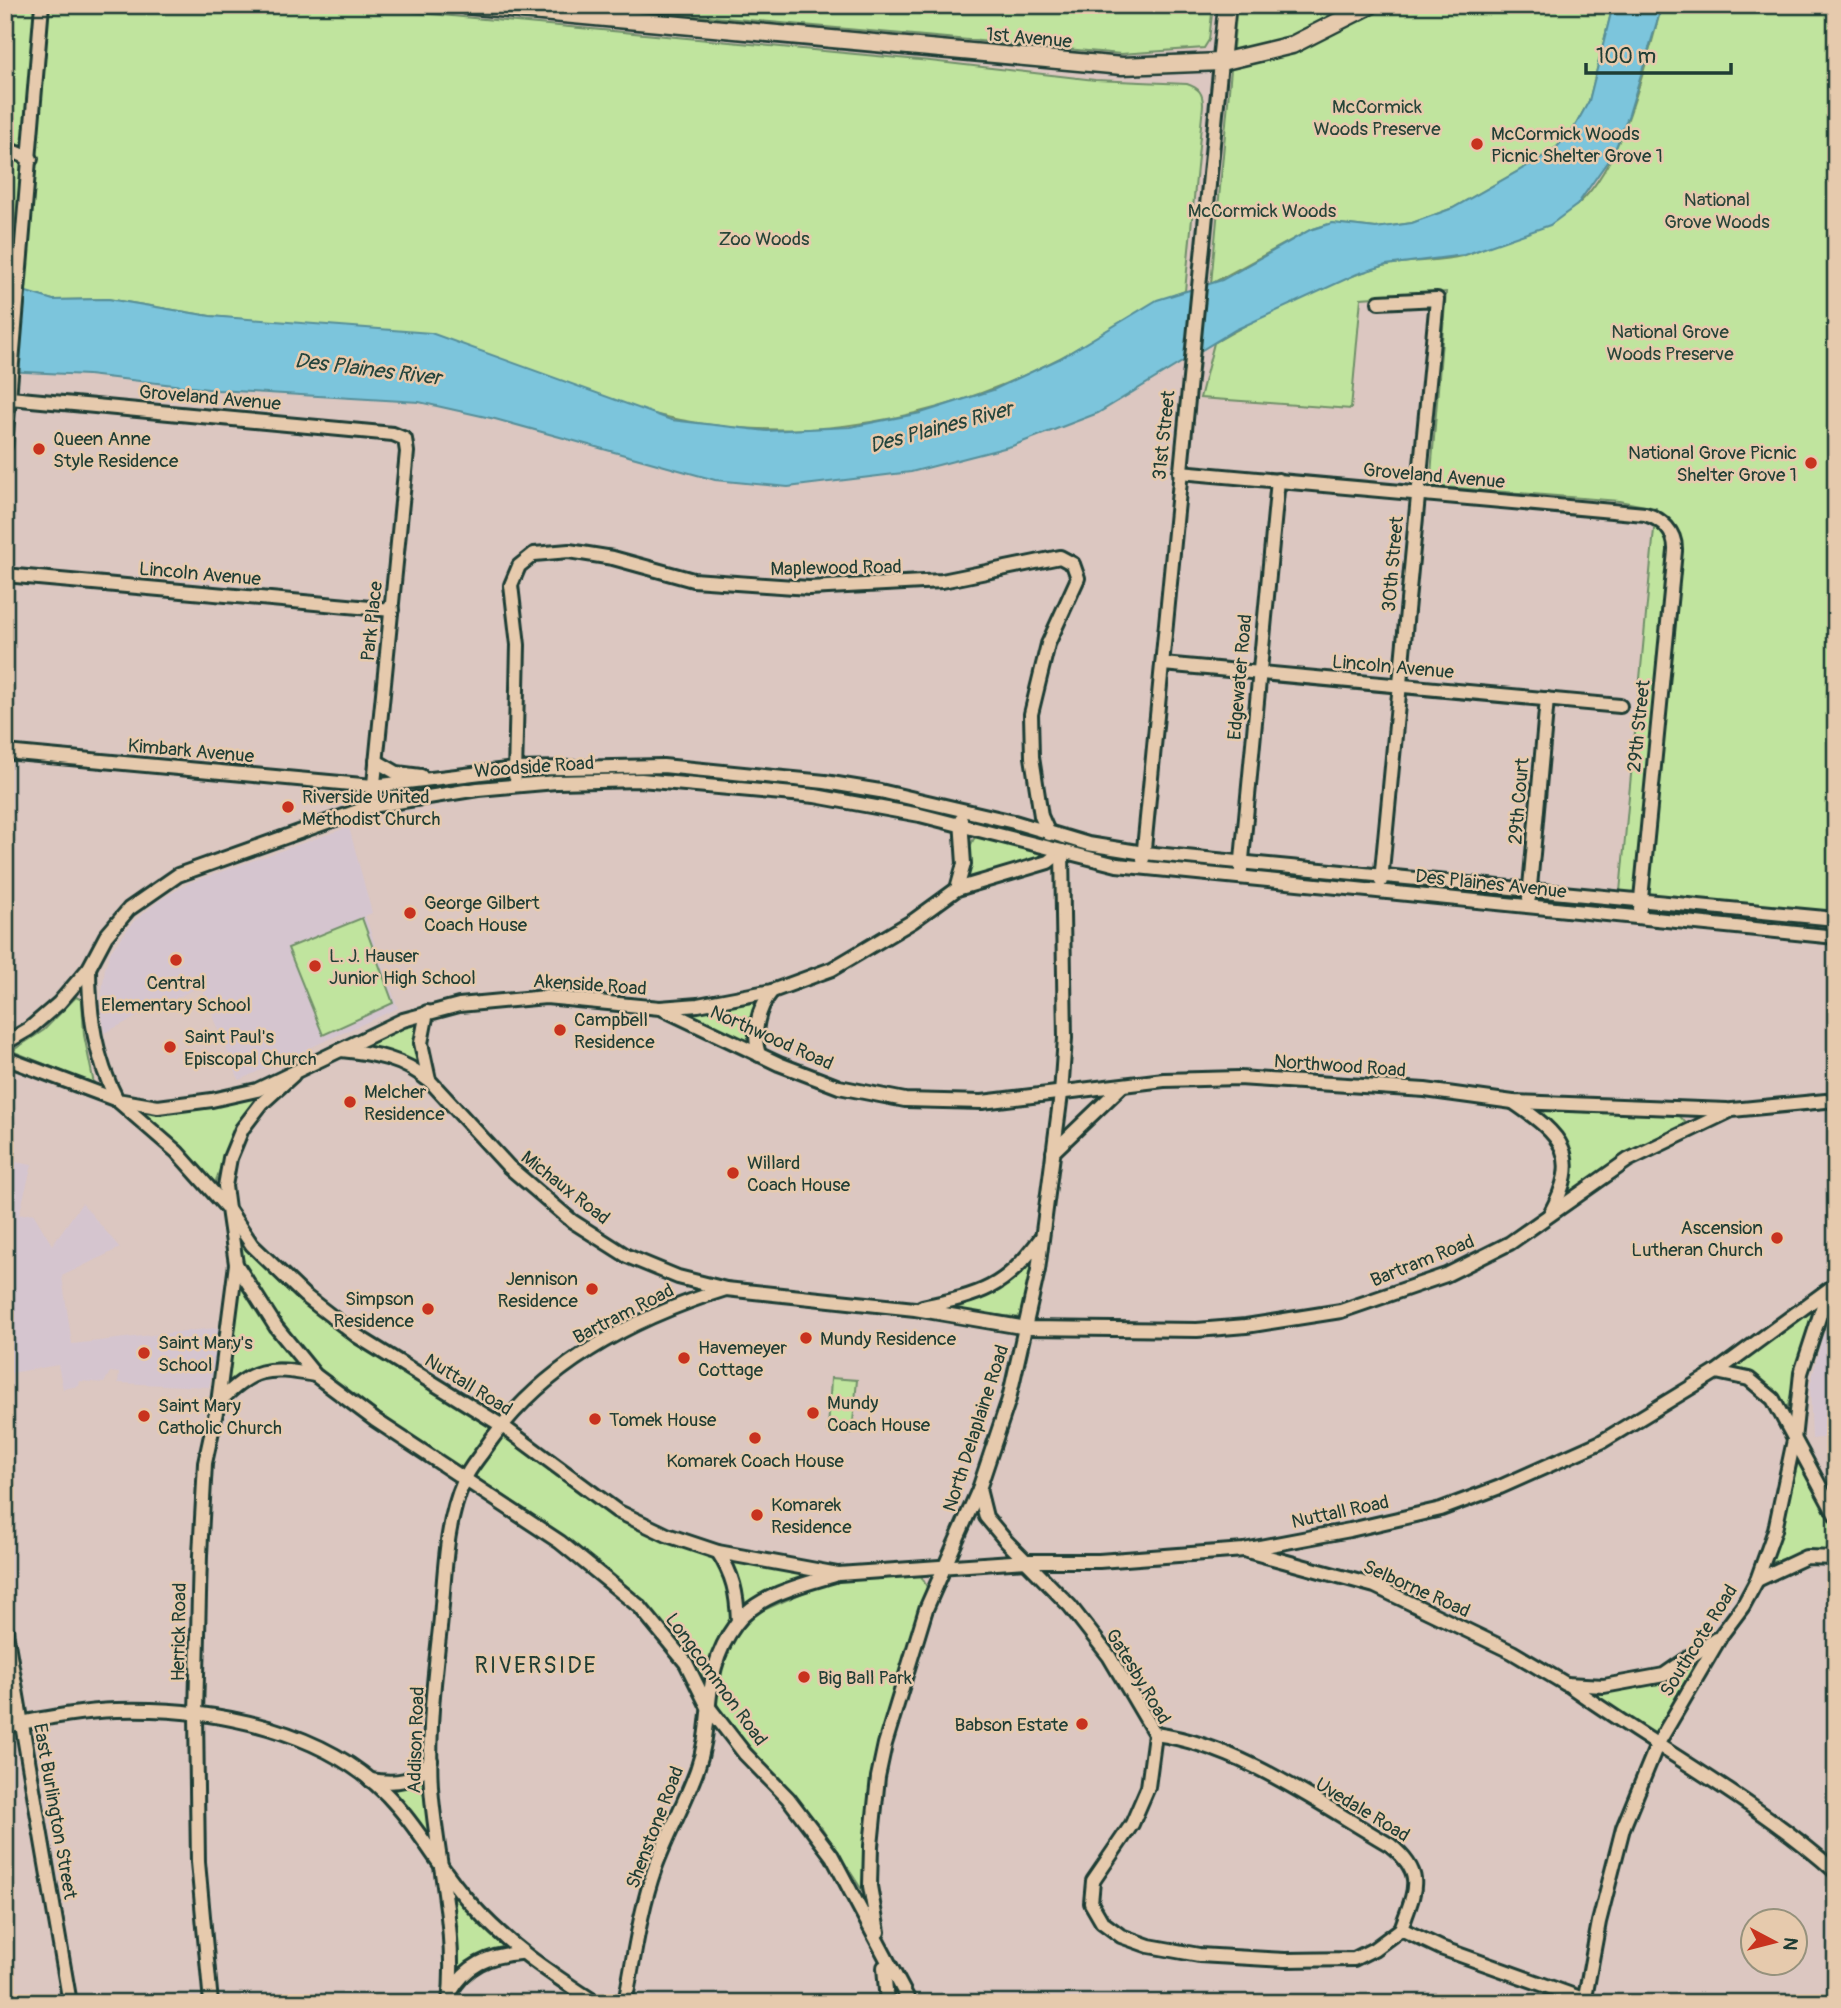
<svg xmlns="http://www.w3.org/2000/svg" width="1841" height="2008" font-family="Pangolin,sans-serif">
<rect width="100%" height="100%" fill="#dcc7c1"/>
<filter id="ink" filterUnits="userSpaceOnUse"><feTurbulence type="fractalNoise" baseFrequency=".0143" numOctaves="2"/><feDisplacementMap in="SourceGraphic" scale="14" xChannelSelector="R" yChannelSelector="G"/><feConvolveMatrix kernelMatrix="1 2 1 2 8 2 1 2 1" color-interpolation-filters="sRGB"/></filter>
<g filter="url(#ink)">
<g fill="#d5c5cf">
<path d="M 349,827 L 372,913 L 365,916 L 398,1008 L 239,1080 L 201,986 L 104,1033 L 101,1002 L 105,967 L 111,951 L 134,921 L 161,899 L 191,882 Z"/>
<path d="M 5,1160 L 32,1165 L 19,1215 L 33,1213 L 52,1245 L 82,1203 L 120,1248 L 62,1276 L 72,1344 L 223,1327 L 209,1387 L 118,1383 L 119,1373 L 110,1372 L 104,1383 L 80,1381 L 79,1386 L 63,1389 L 58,1365 L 5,1374 Z"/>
<path d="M 1836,1312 L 1836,1436 L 1812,1439 L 1810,1386 L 1822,1338 Z"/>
</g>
<g fill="#c0e49e" stroke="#709069" stroke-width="2">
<path d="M 5,5 L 336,5 L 930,61 L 1095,80 L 1187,84 C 1199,88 1203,93 1203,105 L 1185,291 C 1138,307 1101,337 1058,359 C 924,429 770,451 625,406 L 299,325 L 210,316 L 108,299 L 53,300 L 5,287 Z"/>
<path d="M 583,5 L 1213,5 L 1209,40 L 1204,48 L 1121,54 Z"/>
<path d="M 1237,5 L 1613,5 L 1589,101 L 1574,128 L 1557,147 L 1536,161 L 1453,208 L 1412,223 L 1376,228 L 1332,223 L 1310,230 L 1211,284 Z"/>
<path d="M 1662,5 L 1836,5 L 1836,914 L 1620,892 L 1656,508 L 1619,501 L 1430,486 L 1446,292 L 1361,298 L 1351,409 L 1200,398 L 1214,343 C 1259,316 1333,280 1383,266 C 1408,260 1436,262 1462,256 C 1476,252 1569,212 1578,204 C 1623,164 1646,62 1662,5 Z"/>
<path d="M 976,836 L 1046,853 L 1046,857 L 969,878 C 965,867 968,845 976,836 Z"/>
<path d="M 362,918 L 393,1003 L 323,1035 L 288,948 Z"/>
<path d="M 76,997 L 82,1000 L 84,1035 L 94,1084 L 12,1051 L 44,1030 Z"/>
<path d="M 753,1001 L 758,1005 L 747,1041 L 685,1013 Z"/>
<path d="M 414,1022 L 418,1024 L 416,1046 L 419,1066 L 364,1047 Z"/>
<path d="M 258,1094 L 258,1099 L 233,1134 L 215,1183 L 176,1142 L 141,1113 Z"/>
<path d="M 1546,1109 L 1678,1114 L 1685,1122 L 1681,1129 L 1569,1195 L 1573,1162 L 1569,1147 L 1562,1134 L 1542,1116 Z"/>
<path d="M 240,1244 L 618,1518 L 685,1547 L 805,1573 L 805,1577 L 728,1625 L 705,1675 L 699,1675 C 682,1647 662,1619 638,1596 C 565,1529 471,1476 389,1421 C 372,1409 331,1373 315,1368 C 284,1358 256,1360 231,1381 L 228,1380 L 241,1275 Z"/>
<path d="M 1030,1261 L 1033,1262 L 1022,1318 L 944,1309 L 997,1291 Z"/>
<path d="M 1810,1311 L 1813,1312 L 1813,1316 L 1787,1409 L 1755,1376 L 1733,1366 Z"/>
<path d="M 831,1378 L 857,1380 L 852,1433 L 828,1431 Z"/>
<path d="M 1798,1462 L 1836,1527 L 1836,1553 L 1804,1552 L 1770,1563 Z"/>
<path d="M 914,1573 L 921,1576 L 927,1587 L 879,1744 L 870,1787 L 862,1890 L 822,1828 L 725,1719 L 713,1696 L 718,1670 L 732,1639 L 757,1613 L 827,1582 Z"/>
<path d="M 1697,1661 L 1654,1735 L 1592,1695 L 1660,1683 Z"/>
<path d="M 425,1778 L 434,1843 L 392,1791 Z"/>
<path d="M 452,1892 L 507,1946 L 473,1958 L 457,1971 Z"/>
</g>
<path fill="#7cc5dc" stroke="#578f99" stroke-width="2" d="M 1613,5 L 1662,5 L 1629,114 L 1614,152 L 1577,205 L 1550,225 L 1464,255 L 1386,265 L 1357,274 L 1235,330 L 1098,413 L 1012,446 L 911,472 L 788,487 L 715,480 L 495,419 L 419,402 L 217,390 L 88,375 L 5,371 L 5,287 L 10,287 L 53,300 L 108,299 L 210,316 L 431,333 L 671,420 L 767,431 L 850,427 L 921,413 L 993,390 L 1059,359 L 1157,300 L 1222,280 L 1310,230 L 1332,223 L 1376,228 L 1412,223 L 1453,208 L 1536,161 L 1557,147 L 1574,128 L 1589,101 Z"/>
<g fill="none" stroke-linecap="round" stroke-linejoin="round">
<g stroke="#1f3d34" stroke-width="18">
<g id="minor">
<path d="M 5,148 L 31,159"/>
<path d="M 1379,302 L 1437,299 L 1381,881"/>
<path d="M 10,398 L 393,434 L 405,439 L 407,452 L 373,794"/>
<path d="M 5,446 L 42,5"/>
<path d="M 1180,472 L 1645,514 C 1662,519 1676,532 1675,551 L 1640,909"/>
<path d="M 5,575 L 392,610"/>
<path d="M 1163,664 L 1620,706"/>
<path d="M 5,752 L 373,786 L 515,769 L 663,766 L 825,782 L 880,791 L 1014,822 L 1088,844 L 1144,853 L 1836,919"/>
<path d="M 376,761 L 397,773 L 421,776"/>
<path d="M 515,776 L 518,645 L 511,585 L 519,566 L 534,554 L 569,551 L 613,558 L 693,580 L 809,588 L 942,581 L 1060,557 L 1073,564 L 1078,578 L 1048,644 L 1031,714 L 1032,757 L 1041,816 L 1049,834"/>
<path d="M 1143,859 L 1221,62"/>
<path d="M 1241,870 L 1278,480"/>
<path d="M 957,889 L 964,864 L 961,820"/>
<path d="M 1529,898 L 1547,699"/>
<path d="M 89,968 C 89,1015 95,1058 117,1100 L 158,1107 L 212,1100 L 257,1090 L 403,1020 L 459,1005 L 546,997 L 660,1008 L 698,1005 L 772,991 L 832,969 L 913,921 L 957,889 L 1048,862 L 1062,851"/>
<path d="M 663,1009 L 779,1064 L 839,1087 L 905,1100 L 982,1102 L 1164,1080 L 1239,1078 L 1425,1090 L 1513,1102 L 1727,1110"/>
<path d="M 427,1012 L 421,1043 L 429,1080 L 509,1167 L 572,1221 L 627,1256 L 678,1277 L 726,1289 L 915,1309 L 1027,1328 L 1197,1330 L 1246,1326 L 1341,1311 L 1446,1275 L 1510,1243 L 1628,1160 L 1732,1110 L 1836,1100"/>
<path d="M 5,1043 L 29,1029 L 59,1003 L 89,968 L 106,936 L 129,909 L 178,875 L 372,806 L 478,789 L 556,782 L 641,780 L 815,796 L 920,815 L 1117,865 L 1836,937"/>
<path d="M 341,1050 C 373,1053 404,1059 428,1080"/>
<path d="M 759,1055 C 752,1033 758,1008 772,991"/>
<path d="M 5,1058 L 117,1100 L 177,1152 L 228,1209 L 236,1264 L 276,1327 L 315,1375 L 375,1420 L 560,1542 L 640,1607 L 686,1663 L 707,1705 L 745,1754 L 788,1798 L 832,1856 L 910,2003"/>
<path d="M 293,1075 L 262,1103 L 242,1129 L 230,1158 L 225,1186 L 228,1209 L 252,1245 L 304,1295 L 357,1336 L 501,1425 L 617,1511 L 667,1535 L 718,1552 L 838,1574 L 1027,1561 L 1099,1561 L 1244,1550 L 1350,1530 L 1441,1509 L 1500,1487 L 1601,1442 L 1716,1372 L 1836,1284"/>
<path d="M 1513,1102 C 1563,1136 1582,1155 1550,1214"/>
<path d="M 1053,1152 L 1122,1086"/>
<path d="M 922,1307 C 982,1294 1004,1289 1041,1238"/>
<path d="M 1716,1372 L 1749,1379 L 1773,1399 L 1836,1516"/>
<path d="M 219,1402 C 252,1368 268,1366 315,1375"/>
<path d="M 979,1489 L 986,1517 L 1006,1541 L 1070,1606 L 1109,1656 L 1155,1734 L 1148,1787 L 1132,1824 L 1093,1881 L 1091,1903 L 1102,1922 L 1121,1936 L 1149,1946 L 1199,1955 L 1285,1960 L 1354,1959 L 1374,1949 L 1401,1929"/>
<path d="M 1247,1551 L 1375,1586 L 1512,1652 L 1566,1684 L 1604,1686 L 1664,1675 L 1716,1639"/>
<path d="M 718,1552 C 733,1575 737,1593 738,1621"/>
<path d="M 1757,1580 L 1806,1557 L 1836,1558"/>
<path d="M 5,1626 L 70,2003"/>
<path d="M 1567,1684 C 1656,1748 1753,1798 1836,1872"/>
<path d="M 5,1726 C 42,1719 79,1711 116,1710 C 212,1707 333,1729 398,1807 C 425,1838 444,1875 472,1905 C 510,1947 549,1972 596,2003"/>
<path d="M 1155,1734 C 1241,1746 1316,1802 1390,1845 C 1426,1874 1415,1890 1401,1929 L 1441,1948 L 1594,2003"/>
<path d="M 370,1780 C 396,1784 415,1783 431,1760"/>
<path d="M 878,1932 L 870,1886 L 871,1846 L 878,1777 L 885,1744 L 926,1609 L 979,1489 L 1009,1399 L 1038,1270 L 1061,1094 L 1065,1038 L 1062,851"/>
<path d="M 884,1967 L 887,2003"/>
<path d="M 450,1993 C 466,1965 489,1955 520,1953"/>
<path d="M 211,2003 L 198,1862 L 196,1714 L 200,1555 L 205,1463 L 218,1403 L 236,1264"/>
<path d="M 449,2003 C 458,1930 436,1859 431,1787 C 428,1735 434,1679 440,1628 C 445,1580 444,1526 464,1481 C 468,1470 477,1460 484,1450 C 540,1366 632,1318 726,1289"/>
<path d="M 625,2003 C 634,1958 640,1910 655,1868 C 667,1835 685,1803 697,1770 C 716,1717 699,1674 736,1624 C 757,1595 802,1585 835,1575"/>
<path d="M 1584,2003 L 1599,1922 L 1623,1828 L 1657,1745 L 1722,1634 L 1743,1606 L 1757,1580 L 1775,1530 L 1794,1440 L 1801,1373 L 1827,1293"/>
</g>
</g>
<g stroke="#1f3d34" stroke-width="21">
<g id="major">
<path d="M 465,5 L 1122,66 L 1221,62 L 1292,45 L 1371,5"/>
<path d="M 1221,62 L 1227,5"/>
</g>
</g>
<use href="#minor" stroke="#e6caad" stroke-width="12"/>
<use href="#major" stroke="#e6caad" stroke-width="16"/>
</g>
</g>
<g fill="#c8321e" stroke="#e6caad" stroke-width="2.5">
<circle cx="1477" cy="144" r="7"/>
<circle cx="39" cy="449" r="7"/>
<circle cx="1811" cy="463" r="7"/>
<circle cx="288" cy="807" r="7"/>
<circle cx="410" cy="913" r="7"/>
<circle cx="176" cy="960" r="7"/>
<circle cx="315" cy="966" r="7"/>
<circle cx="560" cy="1030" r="7"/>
<circle cx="170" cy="1047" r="7"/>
<circle cx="350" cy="1102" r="7"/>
<circle cx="733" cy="1173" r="7"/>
<circle cx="1777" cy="1238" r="7"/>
<circle cx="592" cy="1289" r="7"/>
<circle cx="428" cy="1309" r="7"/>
<circle cx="806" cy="1338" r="7"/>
<circle cx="144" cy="1353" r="7"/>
<circle cx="684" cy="1358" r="7"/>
<circle cx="813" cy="1413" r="7"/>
<circle cx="144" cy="1416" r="7"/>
<circle cx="595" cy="1419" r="7"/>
<circle cx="755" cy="1438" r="7"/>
<circle cx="757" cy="1515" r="7"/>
<circle cx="804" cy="1677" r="7"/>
<circle cx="1082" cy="1724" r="7"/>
</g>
<g text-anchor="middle" stroke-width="5" stroke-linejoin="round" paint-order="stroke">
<g font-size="19" fill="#1f3d34" stroke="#e6caad">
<text transform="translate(1029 37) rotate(5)" y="7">1st Avenue</text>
<text transform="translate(210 397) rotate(5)" y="7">Groveland Avenue</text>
<text transform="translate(1163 435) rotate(-84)" y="7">31st Street</text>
<text transform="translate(1434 475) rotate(5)" y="7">Groveland Avenue</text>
<text transform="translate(1392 564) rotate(-85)" y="7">30th Street</text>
<text transform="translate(836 567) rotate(-1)" y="7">Maplewood Road</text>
<text transform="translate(200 573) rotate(5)" y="7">Lincoln Avenue</text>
<text transform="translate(371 621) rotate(-84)" y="7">Park Place</text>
<text transform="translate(1393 666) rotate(5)" y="7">Lincoln Avenue</text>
<text transform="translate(1239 677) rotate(-85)" y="7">Edgewater Road</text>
<text transform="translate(1638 726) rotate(-84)" y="7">29th Street</text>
<text transform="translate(191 750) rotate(5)" y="7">Kimbark Avenue</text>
<text transform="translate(534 766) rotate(-4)" y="7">Woodside Road</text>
<text transform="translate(1518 801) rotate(-85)" y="7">29th Court</text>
<text transform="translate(1491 883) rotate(6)" y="7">Des Plaines Avenue</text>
<text transform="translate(590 984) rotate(4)" y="7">Akenside Road</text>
<text transform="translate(772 1037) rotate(24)" y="7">Northwood Road</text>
<text transform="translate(1340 1065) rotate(4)" y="7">Northwood Road</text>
<text transform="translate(566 1187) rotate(38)" y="7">Michaux Road</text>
<text transform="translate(1422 1260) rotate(-22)" y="7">Bartram Road</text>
<text transform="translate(623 1313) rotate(-27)" y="7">Bartram Road</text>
<text transform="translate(469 1384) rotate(32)" y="7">Nuttall Road</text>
<text transform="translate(975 1428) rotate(-72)" y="7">North Delaplaine Road</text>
<text transform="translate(1340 1511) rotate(-12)" y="7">Nuttall Road</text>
<text transform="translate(1417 1588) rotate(24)" y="7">Selborne Road</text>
<text transform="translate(178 1632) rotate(-89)" y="7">Herrick Road</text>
<text transform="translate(1698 1640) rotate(-58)" y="7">Southcote Road</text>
<text transform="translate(1139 1676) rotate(59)" y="7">Gatesby Road</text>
<text transform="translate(717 1679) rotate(54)" y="7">Longcommon Road</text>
<text transform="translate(415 1740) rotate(-88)" y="7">Addison Road</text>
<text transform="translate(1363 1809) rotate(31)" y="7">Uvedale Road</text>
<text transform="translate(56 1811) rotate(80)" y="7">East Burlington Street</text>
<text transform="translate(654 1827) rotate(-69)" y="7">Shenstone Road</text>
</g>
<g font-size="19" fill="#274539" stroke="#e6caad">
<text x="1377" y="113">McCormick<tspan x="1377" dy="22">Woods Preserve</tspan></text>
<text x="1717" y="206">National<tspan x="1717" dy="22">Grove Woods</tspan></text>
<text x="1262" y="217">McCormick Woods</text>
<text x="764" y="245">Zoo Woods</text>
<text x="1670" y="338">National Grove<tspan x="1670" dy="22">Woods Preserve</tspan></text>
</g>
<g font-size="19" fill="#1f3d34" stroke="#e6caad" text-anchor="start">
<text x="1491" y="140">McCormick Woods<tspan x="1491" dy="22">Picnic Shelter Grove 1</tspan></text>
<text x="53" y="445">Queen Anne<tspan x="53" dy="22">Style Residence</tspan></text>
<text x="1797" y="459" text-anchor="end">National Grove Picnic<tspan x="1797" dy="22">Shelter Grove 1</tspan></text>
<text x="302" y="803">Riverside United<tspan x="302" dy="22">Methodist Church</tspan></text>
<text x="424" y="909">George Gilbert<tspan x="424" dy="22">Coach House</tspan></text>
<text x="329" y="962">L. J. Hauser<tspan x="329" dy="22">Junior High School</tspan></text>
<text x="176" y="989" text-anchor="middle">Central<tspan x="176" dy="22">Elementary School</tspan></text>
<text x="574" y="1026">Campbell<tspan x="574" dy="22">Residence</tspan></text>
<text x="184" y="1043">Saint Paul's<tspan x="184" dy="22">Episcopal Church</tspan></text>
<text x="364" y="1098">Melcher<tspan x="364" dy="22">Residence</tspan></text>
<text x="747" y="1169">Willard<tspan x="747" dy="22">Coach House</tspan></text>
<text x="1763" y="1234" text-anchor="end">Ascension<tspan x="1763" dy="22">Lutheran Church</tspan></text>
<text x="578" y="1285" text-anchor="end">Jennison<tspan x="578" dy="22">Residence</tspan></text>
<text x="414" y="1305" text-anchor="end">Simpson<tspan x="414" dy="22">Residence</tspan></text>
<text x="820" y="1345">Mundy Residence</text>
<text x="158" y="1349">Saint Mary's<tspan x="158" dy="22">School</tspan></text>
<text x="698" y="1354">Havemeyer<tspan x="698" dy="22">Cottage</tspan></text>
<text x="827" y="1409">Mundy<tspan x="827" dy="22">Coach House</tspan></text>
<text x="158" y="1412">Saint Mary<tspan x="158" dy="22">Catholic Church</tspan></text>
<text x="609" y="1426">Tomek House</text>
<text x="755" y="1467" text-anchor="middle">Komarek Coach House</text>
<text x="771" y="1511">Komarek<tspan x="771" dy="22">Residence</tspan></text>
<text x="818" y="1684">Big Ball Park</text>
<text x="1068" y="1731" text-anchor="end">Babson Estate</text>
</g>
<g font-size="21" font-style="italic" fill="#24443c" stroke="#e6caad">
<text transform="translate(368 369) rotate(7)" y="7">Des Plaines River</text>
<text transform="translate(941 427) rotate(-15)" y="7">Des Plaines River</text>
</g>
<g font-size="23" letter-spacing="2" fill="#1f3d34" stroke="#e6caad">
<text x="536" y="1673">RIVERSIDE</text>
</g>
</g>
<rect width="1841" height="2008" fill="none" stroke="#e6caad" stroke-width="28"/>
<rect x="14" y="14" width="1813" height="1980" fill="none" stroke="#1f3d34" stroke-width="2.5" filter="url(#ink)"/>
<g transform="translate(1774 1942) rotate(97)"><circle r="33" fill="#e6caad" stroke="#96927d" stroke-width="2"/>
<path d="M0-5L12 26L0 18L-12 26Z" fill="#c8321e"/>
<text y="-10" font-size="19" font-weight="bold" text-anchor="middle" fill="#1f3d34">N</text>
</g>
<path d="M1586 63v10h145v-10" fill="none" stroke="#1f3d34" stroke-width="3.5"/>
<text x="1596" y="63" font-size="21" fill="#1f3d34" stroke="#e6caad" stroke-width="5" paint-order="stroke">100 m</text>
</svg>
